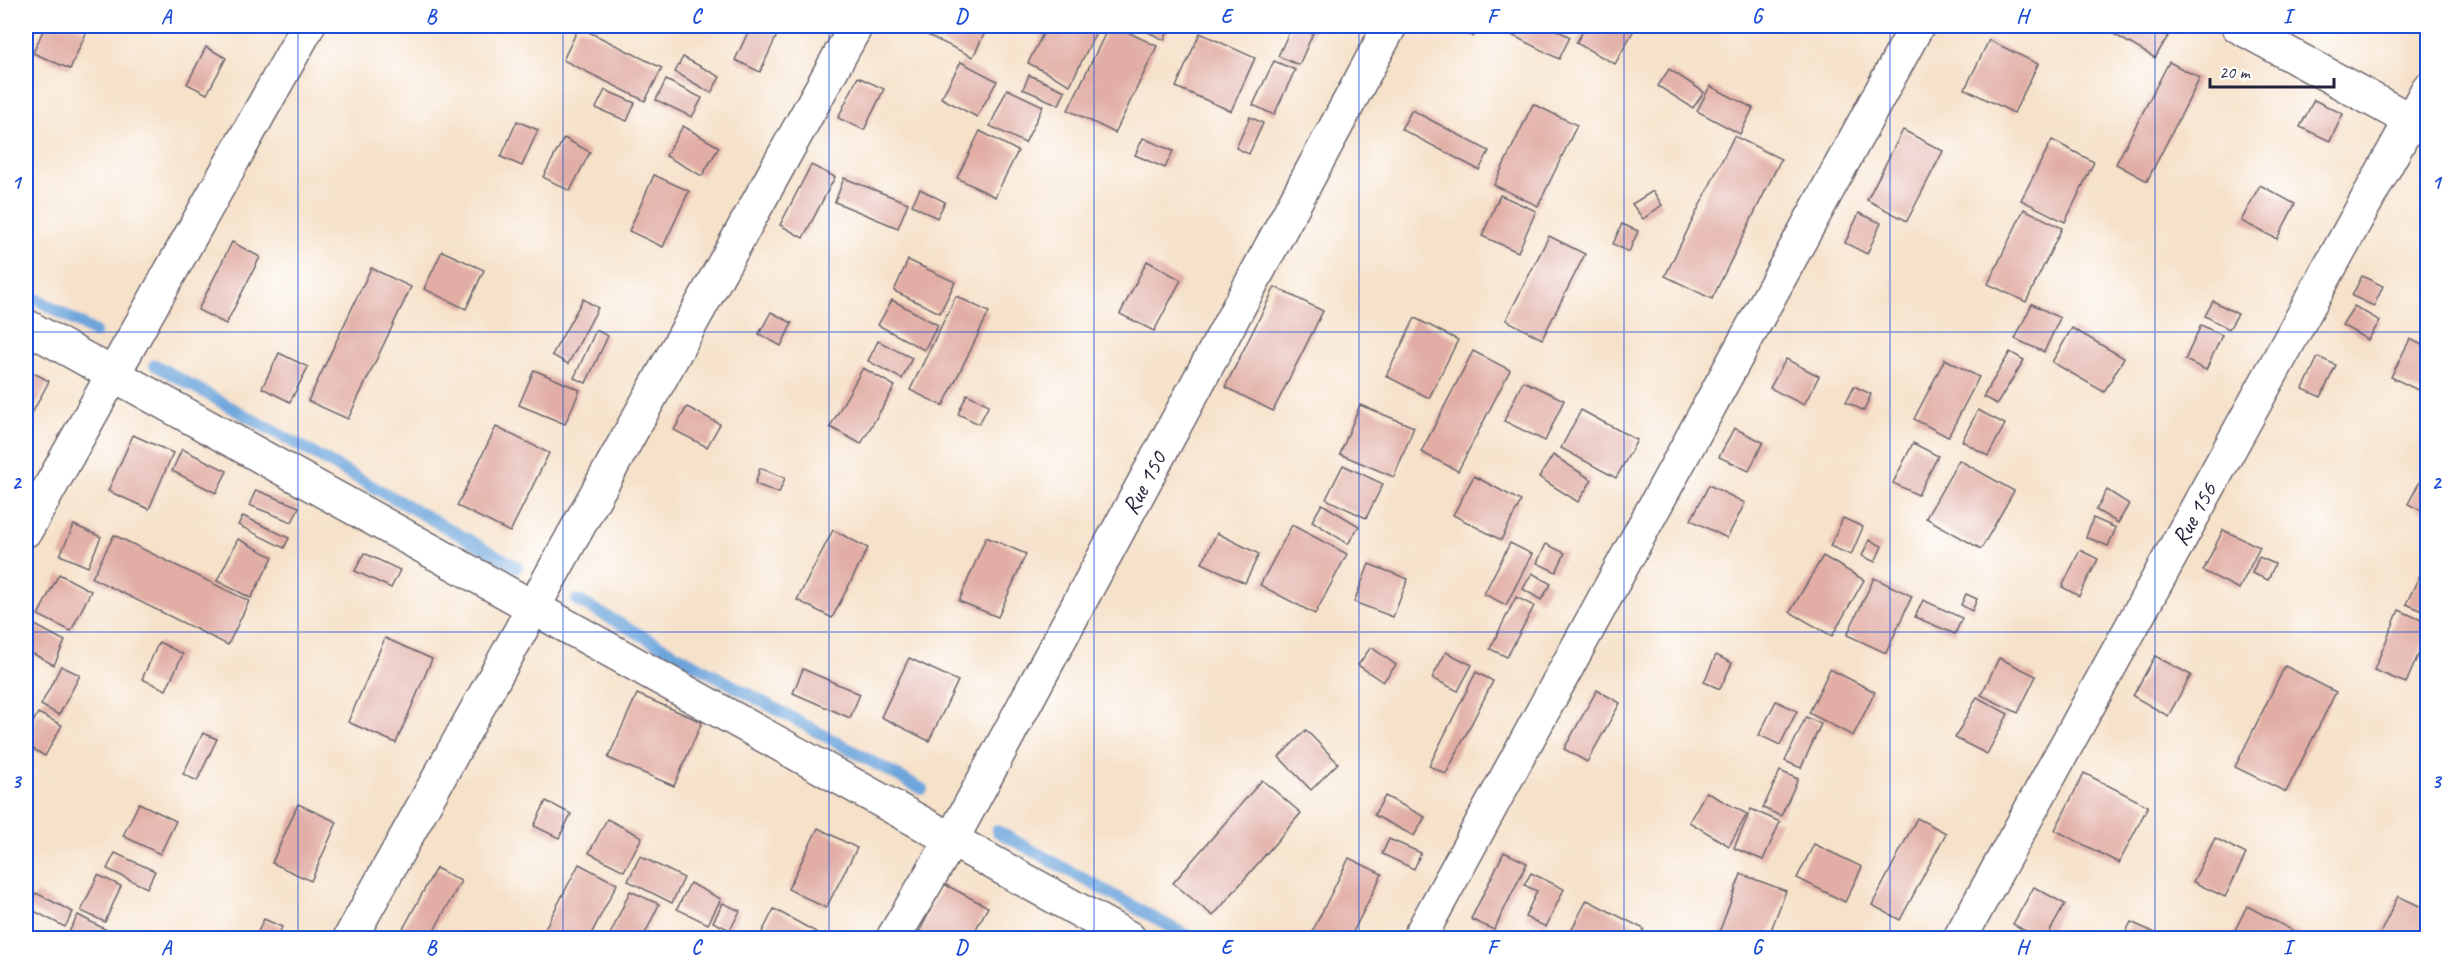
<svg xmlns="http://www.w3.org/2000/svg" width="2453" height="964" font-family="Caveat,sans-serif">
<rect width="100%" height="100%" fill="#fff"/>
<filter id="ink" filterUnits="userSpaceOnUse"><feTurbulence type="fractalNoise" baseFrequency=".0167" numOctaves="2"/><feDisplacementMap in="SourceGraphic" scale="12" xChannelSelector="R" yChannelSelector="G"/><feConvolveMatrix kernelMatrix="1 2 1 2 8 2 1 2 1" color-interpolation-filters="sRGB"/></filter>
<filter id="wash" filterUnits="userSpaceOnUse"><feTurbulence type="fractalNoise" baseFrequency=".008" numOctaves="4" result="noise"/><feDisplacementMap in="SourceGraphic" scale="24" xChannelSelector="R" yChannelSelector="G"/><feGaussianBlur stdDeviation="1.35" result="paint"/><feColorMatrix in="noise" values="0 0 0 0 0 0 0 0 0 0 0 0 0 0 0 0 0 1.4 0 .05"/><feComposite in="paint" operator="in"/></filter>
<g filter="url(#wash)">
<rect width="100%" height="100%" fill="#f6e1c9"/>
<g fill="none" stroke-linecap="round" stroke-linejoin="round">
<g stroke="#6da5db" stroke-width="12">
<path d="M 26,293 L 95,332"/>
<path d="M 155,365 L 517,567"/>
<path d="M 577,600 L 922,789"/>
<path d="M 997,831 L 1191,938"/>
</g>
</g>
<g id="blocks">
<g fill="#e1ada4">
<path d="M 45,26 L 76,26 L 87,31 L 70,69 L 33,53 Z"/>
<path d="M 751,26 L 756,26 L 777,35 L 760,72 L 735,60 Z"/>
<path d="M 926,26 L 988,26 L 973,57 L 923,33 Z"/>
<path d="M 1047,26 L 1093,26 L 1098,28 L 1070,85 L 1028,63 Z"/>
<path d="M 1109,26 L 1115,26 L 1157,46 L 1115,133 L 1068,110 Z"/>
<path d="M 1136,26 L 1171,26 L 1164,40 Z"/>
<path d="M 1292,26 L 1308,26 L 1315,29 L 1299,65 L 1278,56 Z"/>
<path d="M 1453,26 L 1479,26 L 1473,37 Z"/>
<path d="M 1499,26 L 1549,26 L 1570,37 L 1559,59 L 1498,28 Z"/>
<path d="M 1586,26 L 1636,26 L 1615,64 L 1576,43 Z"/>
<path d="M 2107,26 L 2174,26 L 2155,58 L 2105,29 Z"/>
<path d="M 579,27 L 662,68 L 645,101 L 563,60 Z"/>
<path d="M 1200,33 L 1255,58 L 1231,111 L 1176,87 Z"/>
<path d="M 1989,40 L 2038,64 L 2014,113 L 1965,89 Z"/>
<path d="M 206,47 L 226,58 L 207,94 L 187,84 Z"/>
<path d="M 683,57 L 720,77 L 711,93 L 675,72 Z"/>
<path d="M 1274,61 L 1295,70 L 1274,115 L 1253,105 Z"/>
<path d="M 961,62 L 997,81 L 977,117 L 941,98 Z"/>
<path d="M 2169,62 L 2200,78 L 2147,181 L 2116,164 Z"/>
<path d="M 1669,69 L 1704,92 L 1693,108 L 1658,86 Z"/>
<path d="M 1029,75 L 1065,91 L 1059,105 L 1023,89 Z"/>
<path d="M 858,77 L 884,89 L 864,130 L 838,118 Z"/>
<path d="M 666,80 L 702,98 L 692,117 L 656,100 Z"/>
<path d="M 1710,86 L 1753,108 L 1740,134 L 1697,111 Z"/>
<path d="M 1007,89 L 1043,106 L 1025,143 L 990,126 Z"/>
<path d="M 605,90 L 635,103 L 627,121 L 596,108 Z"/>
<path d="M 2314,100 L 2343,114 L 2330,141 L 2300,127 Z"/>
<path d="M 1533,104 L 1577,125 L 1538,206 L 1494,185 Z"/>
<path d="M 1412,110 L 1489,151 L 1479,170 L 1401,129 Z"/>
<path d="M 1250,117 L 1263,123 L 1249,154 L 1236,148 Z"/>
<path d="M 517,121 L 538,130 L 522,166 L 501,157 Z"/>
<path d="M 683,126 L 719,147 L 702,176 L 666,156 Z"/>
<path d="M 1903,130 L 1943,151 L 1907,221 L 1867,200 Z"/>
<path d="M 980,131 L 1018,151 L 995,197 L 957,178 Z"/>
<path d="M 1734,136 L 1781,159 L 1712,299 L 1665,276 Z"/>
<path d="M 564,138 L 590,152 L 570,191 L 543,177 Z"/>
<path d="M 1143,138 L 1173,151 L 1165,168 L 1135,155 Z"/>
<path d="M 2052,140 L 2094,162 L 2065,222 L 2021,200 Z"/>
<path d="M 811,165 L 835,177 L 803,238 L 780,225 Z"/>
<path d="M 654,175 L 689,191 L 663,247 L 629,231 Z"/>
<path d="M 844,178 L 908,203 L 898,228 L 835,202 Z"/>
<path d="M 2260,185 L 2295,204 L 2277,239 L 2241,221 Z"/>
<path d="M 920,189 L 945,202 L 937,218 L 912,205 Z"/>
<path d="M 1653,191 L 1662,205 L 1643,219 L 1632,204 Z"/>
<path d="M 1500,195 L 1536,211 L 1518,252 L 1482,236 Z"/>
<path d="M 2024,209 L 2062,228 L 2026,302 L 1988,284 Z"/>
<path d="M 1859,213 L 1881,223 L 1867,254 L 1845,243 Z"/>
<path d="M 1622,224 L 1638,231 L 1629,252 L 1613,244 Z"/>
<path d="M 1549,236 L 1585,254 L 1542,339 L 1506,320 Z"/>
<path d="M 232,242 L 260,257 L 226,324 L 198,310 Z"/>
<path d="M 442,251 L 484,270 L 466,309 L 424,289 Z"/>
<path d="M 908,260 L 955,282 L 940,313 L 894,291 Z"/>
<path d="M 1147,261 L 1181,280 L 1154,331 L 1120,314 Z"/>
<path d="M 371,268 L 411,287 L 348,419 L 308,401 Z"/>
<path d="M 2362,276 L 2383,286 L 2374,306 L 2352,296 Z"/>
<path d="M 1275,287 L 1323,311 L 1273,411 L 1225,387 Z"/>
<path d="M 956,296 L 989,312 L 943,406 L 910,390 Z"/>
<path d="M 583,299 L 598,308 L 568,364 L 552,355 Z"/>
<path d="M 892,300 L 938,325 L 924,350 L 878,325 Z"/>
<path d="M 2213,301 L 2238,314 L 2229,329 L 2205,316 Z"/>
<path d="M 2032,304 L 2060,318 L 2044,352 L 2015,339 Z"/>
<path d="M 2354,306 L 2380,321 L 2368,340 L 2342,325 Z"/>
<path d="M 771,312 L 792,323 L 781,346 L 759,334 Z"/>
<path d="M 1415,318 L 1458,340 L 1429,398 L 1386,376 Z"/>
<path d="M 2201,325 L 2222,335 L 2206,370 L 2185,360 Z"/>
<path d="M 2072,328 L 2124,358 L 2104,392 L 2052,362 Z"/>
<path d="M 596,330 L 608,336 L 586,383 L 574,378 Z"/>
<path d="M 2410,339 L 2428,348 L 2428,395 L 2391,377 Z"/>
<path d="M 878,341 L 912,358 L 902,379 L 868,361 Z"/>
<path d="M 1473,351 L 1510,370 L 1458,471 L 1421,452 Z"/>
<path d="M 2010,352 L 2024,360 L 1997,404 L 1983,397 Z"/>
<path d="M 279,353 L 308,367 L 290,402 L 262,388 Z"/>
<path d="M 2318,357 L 2336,365 L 2321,397 L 2303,389 Z"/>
<path d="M 1786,359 L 1819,376 L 1804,405 L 1770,388 Z"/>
<path d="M 1945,359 L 1979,377 L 1948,437 L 1914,419 Z"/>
<path d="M 863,368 L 895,386 L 861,444 L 830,427 Z"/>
<path d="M 26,369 L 49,381 L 29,419 L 26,416 Z"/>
<path d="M 534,370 L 580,390 L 565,424 L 519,405 Z"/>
<path d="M 1523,381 L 1564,400 L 1545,441 L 1504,421 Z"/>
<path d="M 1854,386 L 1871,394 L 1864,411 L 1846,402 Z"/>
<path d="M 967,394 L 989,405 L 979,424 L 958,414 Z"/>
<path d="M 1360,405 L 1414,427 L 1394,477 L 1340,454 Z"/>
<path d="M 687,407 L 720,424 L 707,447 L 674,430 Z"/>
<path d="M 1581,410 L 1637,440 L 1616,478 L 1561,448 Z"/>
<path d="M 1978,410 L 2005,424 L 1988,456 L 1962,441 Z"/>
<path d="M 496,427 L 549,453 L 510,532 L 457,506 Z"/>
<path d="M 1734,428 L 1763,442 L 1749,471 L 1719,457 Z"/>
<path d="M 133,435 L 173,453 L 149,509 L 108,491 Z"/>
<path d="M 1913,443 L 1938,456 L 1918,495 L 1893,483 Z"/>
<path d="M 182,449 L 227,471 L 216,493 L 172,471 Z"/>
<path d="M 1553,455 L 1592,480 L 1578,502 L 1539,477 Z"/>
<path d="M 1959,460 L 2014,491 L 1981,549 L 1926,518 Z"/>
<path d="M 1343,465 L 1383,484 L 1366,518 L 1326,499 Z"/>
<path d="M 2428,466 L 2428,514 L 2408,504 Z"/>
<path d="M 760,468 L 785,478 L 779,493 L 755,484 Z"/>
<path d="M 1474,476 L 1521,501 L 1501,540 L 1453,515 Z"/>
<path d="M 1709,485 L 1745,503 L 1727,538 L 1691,520 Z"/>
<path d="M 256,490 L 299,507 L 292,522 L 249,505 Z"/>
<path d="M 2107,490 L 2129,504 L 2118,523 L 2096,510 Z"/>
<path d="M 1322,504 L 1359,526 L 1348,544 L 1312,521 Z"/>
<path d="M 243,516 L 289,538 L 284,548 L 238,525 Z"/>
<path d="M 1843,518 L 1863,527 L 1851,555 L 1830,546 Z"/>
<path d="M 2093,518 L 2116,528 L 2108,546 L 2086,537 Z"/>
<path d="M 74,525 L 101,537 L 88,567 L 60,555 Z"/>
<path d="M 1292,525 L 1347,554 L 1315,614 L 1260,585 Z"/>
<path d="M 833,530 L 868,548 L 832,618 L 797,600 Z"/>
<path d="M 2223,530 L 2260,547 L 2239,589 L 2203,571 Z"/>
<path d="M 1217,533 L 1259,554 L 1245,583 L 1202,563 Z"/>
<path d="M 114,535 L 249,601 L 228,645 L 92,578 Z"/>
<path d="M 986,537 L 1026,554 L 998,617 L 959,601 Z"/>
<path d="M 238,539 L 273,557 L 251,598 L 217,581 Z"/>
<path d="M 1869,540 L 1882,546 L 1875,562 L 1862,556 Z"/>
<path d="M 1510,543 L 1532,554 L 1506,605 L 1484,594 Z"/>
<path d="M 1546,544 L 1565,553 L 1556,572 L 1537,563 Z"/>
<path d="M 2080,550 L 2098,559 L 2079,596 L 2062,587 Z"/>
<path d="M 364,553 L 400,570 L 391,588 L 355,571 Z"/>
<path d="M 1823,556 L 1864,580 L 1832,636 L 1790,612 Z"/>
<path d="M 2259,557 L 2275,564 L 2268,580 L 2252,573 Z"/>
<path d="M 2428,558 L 2428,603 L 2423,611 L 2406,604 Z"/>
<path d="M 1369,564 L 1408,579 L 1393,617 L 1354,602 Z"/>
<path d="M 1532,573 L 1551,584 L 1541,600 L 1523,589 Z"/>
<path d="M 59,574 L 91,591 L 71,631 L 38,615 Z"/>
<path d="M 1874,578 L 1912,596 L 1886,653 L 1847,635 Z"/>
<path d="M 1966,594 L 1977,599 L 1972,611 L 1961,605 Z"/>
<path d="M 1516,597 L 1534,606 L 1507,657 L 1490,649 Z"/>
<path d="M 1923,600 L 1962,618 L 1955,634 L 1915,617 Z"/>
<path d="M 2399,610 L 2428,623 L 2428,632 L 2406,683 L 2374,670 Z"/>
<path d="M 35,625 L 65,641 L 54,665 L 26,650 L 26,643 Z"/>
<path d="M 385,638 L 432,659 L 396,743 L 348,722 Z"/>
<path d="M 159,642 L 183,654 L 166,690 L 142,679 Z"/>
<path d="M 1371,647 L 1396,665 L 1383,682 L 1358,665 Z"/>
<path d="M 1446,652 L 1472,665 L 1458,691 L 1432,678 Z"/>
<path d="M 1716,655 L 1732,663 L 1720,689 L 1704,682 Z"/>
<path d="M 2155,656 L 2191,675 L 2168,716 L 2133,696 Z"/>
<path d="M 909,658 L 958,681 L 929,741 L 881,717 Z"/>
<path d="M 1999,658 L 2036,676 L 2018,713 L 1981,695 Z"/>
<path d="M 61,666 L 80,675 L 59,715 L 41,705 Z"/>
<path d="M 2285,666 L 2336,692 L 2286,792 L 2235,767 Z"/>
<path d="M 803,669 L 860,694 L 850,718 L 793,693 Z"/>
<path d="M 1830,669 L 1875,692 L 1853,736 L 1809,713 Z"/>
<path d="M 1476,672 L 1493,681 L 1446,774 L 1429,766 Z"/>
<path d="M 1597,690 L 1620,703 L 1587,762 L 1564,749 Z"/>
<path d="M 637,694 L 702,722 L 674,786 L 608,758 Z"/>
<path d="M 1977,697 L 2008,714 L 1987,754 L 1955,738 Z"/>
<path d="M 1776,701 L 1797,711 L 1780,745 L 1759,735 Z"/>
<path d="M 38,713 L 62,725 L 45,756 L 26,745 L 26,736 Z"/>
<path d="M 1806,717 L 1821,724 L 1801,768 L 1785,761 Z"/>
<path d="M 1306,730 L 1338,763 L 1311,790 L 1279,757 Z"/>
<path d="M 203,733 L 217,739 L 197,781 L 183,774 Z"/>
<path d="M 1780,771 L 1798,779 L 1781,816 L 1763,808 Z"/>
<path d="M 2084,773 L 2148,806 L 2119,863 L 2055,830 Z"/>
<path d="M 1262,780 L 1301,813 L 1213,916 L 1173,883 Z"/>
<path d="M 1706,792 L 1747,814 L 1729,846 L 1689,822 Z"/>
<path d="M 1385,796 L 1425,817 L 1414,836 L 1374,815 Z"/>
<path d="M 546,801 L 571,814 L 559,838 L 534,826 Z"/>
<path d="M 139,803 L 176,821 L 160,854 L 123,836 Z"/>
<path d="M 298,804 L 337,822 L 311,881 L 272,863 Z"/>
<path d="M 1751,809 L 1780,822 L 1763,860 L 1734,848 Z"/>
<path d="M 1917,818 L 1946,833 L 1900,920 L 1872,905 Z"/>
<path d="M 607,819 L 642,837 L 624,871 L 589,853 Z"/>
<path d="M 818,828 L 857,848 L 826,908 L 788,889 Z"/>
<path d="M 2215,838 L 2246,854 L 2225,897 L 2193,882 Z"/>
<path d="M 1389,839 L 1421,853 L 1414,869 L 1382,854 Z"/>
<path d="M 1814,844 L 1862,867 L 1845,902 L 1797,878 Z"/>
<path d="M 1504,852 L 1527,863 L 1494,930 L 1471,919 Z"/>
<path d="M 115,853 L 155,871 L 147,888 L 107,869 Z"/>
<path d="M 640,856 L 684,878 L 672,903 L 628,881 Z"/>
<path d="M 1349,858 L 1382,874 L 1350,938 L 1309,938 Z"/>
<path d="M 579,864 L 617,884 L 589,938 L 540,938 Z"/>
<path d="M 436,868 L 461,881 L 430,938 L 422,938 L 403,929 Z"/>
<path d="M 1531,873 L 1564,889 L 1546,927 L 1525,917 L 1537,891 L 1524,885 Z"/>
<path d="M 1741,874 L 1786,891 L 1768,938 L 1717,938 Z"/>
<path d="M 98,875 L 121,886 L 105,922 L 81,911 Z"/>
<path d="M 690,883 L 721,899 L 708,924 L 677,909 Z"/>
<path d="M 944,884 L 988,907 L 971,938 L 916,938 Z"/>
<path d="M 2034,887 L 2065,904 L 2046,938 L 2038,938 L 2013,924 Z"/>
<path d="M 630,891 L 659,904 L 643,938 L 612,938 L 609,937 Z"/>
<path d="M 36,893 L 73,912 L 65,927 L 28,908 Z"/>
<path d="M 2398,896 L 2428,910 L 2428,932 L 2425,938 L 2378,938 Z"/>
<path d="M 1587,900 L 1644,929 L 1639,938 L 1567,938 Z"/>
<path d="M 723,903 L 740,911 L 730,930 L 713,922 Z"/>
<path d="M 2247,906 L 2301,935 L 2299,938 L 2231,938 Z"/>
<path d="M 774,909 L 816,932 L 813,938 L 759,938 Z"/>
<path d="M 78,915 L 120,937 L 119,938 L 77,938 L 68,934 Z"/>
<path d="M 264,919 L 282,927 L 277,938 L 255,938 Z"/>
<path d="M 2131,922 L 2166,938 L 2123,938 Z"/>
</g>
</g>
</g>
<g filter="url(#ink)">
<use href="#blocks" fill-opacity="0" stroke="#6c656d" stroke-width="1.5"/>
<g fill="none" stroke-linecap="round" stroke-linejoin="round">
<g stroke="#6c656d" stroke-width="36">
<g id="minor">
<path d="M 2238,26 L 2428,130"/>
<path d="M 26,326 L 1129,938"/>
<path d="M 26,530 L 308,26"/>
<path d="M 350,938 L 856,26"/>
<path d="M 893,938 L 951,841 L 1390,26"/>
<path d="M 1419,938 L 1917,26"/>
<path d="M 1960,938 L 2428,89"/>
</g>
</g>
<use href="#minor" stroke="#fff" stroke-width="33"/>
</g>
</g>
<path fill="none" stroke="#1d4ed8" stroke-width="1.5" stroke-opacity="0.55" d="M 298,26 L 298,938M 563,26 L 563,938M 829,26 L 829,938M 1094,26 L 1094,938M 1359,26 L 1359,938M 1624,26 L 1624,938M 1890,26 L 1890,938M 2155,26 L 2155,938M 26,332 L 2428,332M 26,632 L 2428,632"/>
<g text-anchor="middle" stroke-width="6" stroke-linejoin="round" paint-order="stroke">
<g font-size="24" fill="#22223b" stroke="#fff">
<text transform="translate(1144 483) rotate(-62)" y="8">Rue 150</text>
<text transform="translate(2194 514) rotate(-61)" y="8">Rue 156</text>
</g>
</g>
<rect width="2453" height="964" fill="none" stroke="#fff" stroke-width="66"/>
<path d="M2210 78v9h124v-9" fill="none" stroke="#22223b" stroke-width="3"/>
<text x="2219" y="78" font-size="18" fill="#22223b" stroke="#ffffff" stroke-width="4.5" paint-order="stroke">20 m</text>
<rect x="33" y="33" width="2387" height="898" fill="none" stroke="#1d4ed8" stroke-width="2"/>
<g font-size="20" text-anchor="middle" font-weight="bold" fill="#1d4ed8">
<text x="166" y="23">A</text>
<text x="431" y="23">B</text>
<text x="696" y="23">C</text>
<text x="961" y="23">D</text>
<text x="1226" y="23">E</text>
<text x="1492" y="23">F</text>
<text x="1757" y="23">G</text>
<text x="2022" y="23">H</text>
<text x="2287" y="23">I</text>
<text x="16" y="189">1</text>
<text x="2436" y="189">1</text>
<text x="16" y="489">2</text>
<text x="2436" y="489">2</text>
<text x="16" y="788">3</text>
<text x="2436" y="788">3</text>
<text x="166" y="954">A</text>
<text x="431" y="954">B</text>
<text x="696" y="954">C</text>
<text x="961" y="954">D</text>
<text x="1226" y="954">E</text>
<text x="1492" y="954">F</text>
<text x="1757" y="954">G</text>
<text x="2022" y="954">H</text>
<text x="2287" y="954">I</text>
</g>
</svg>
